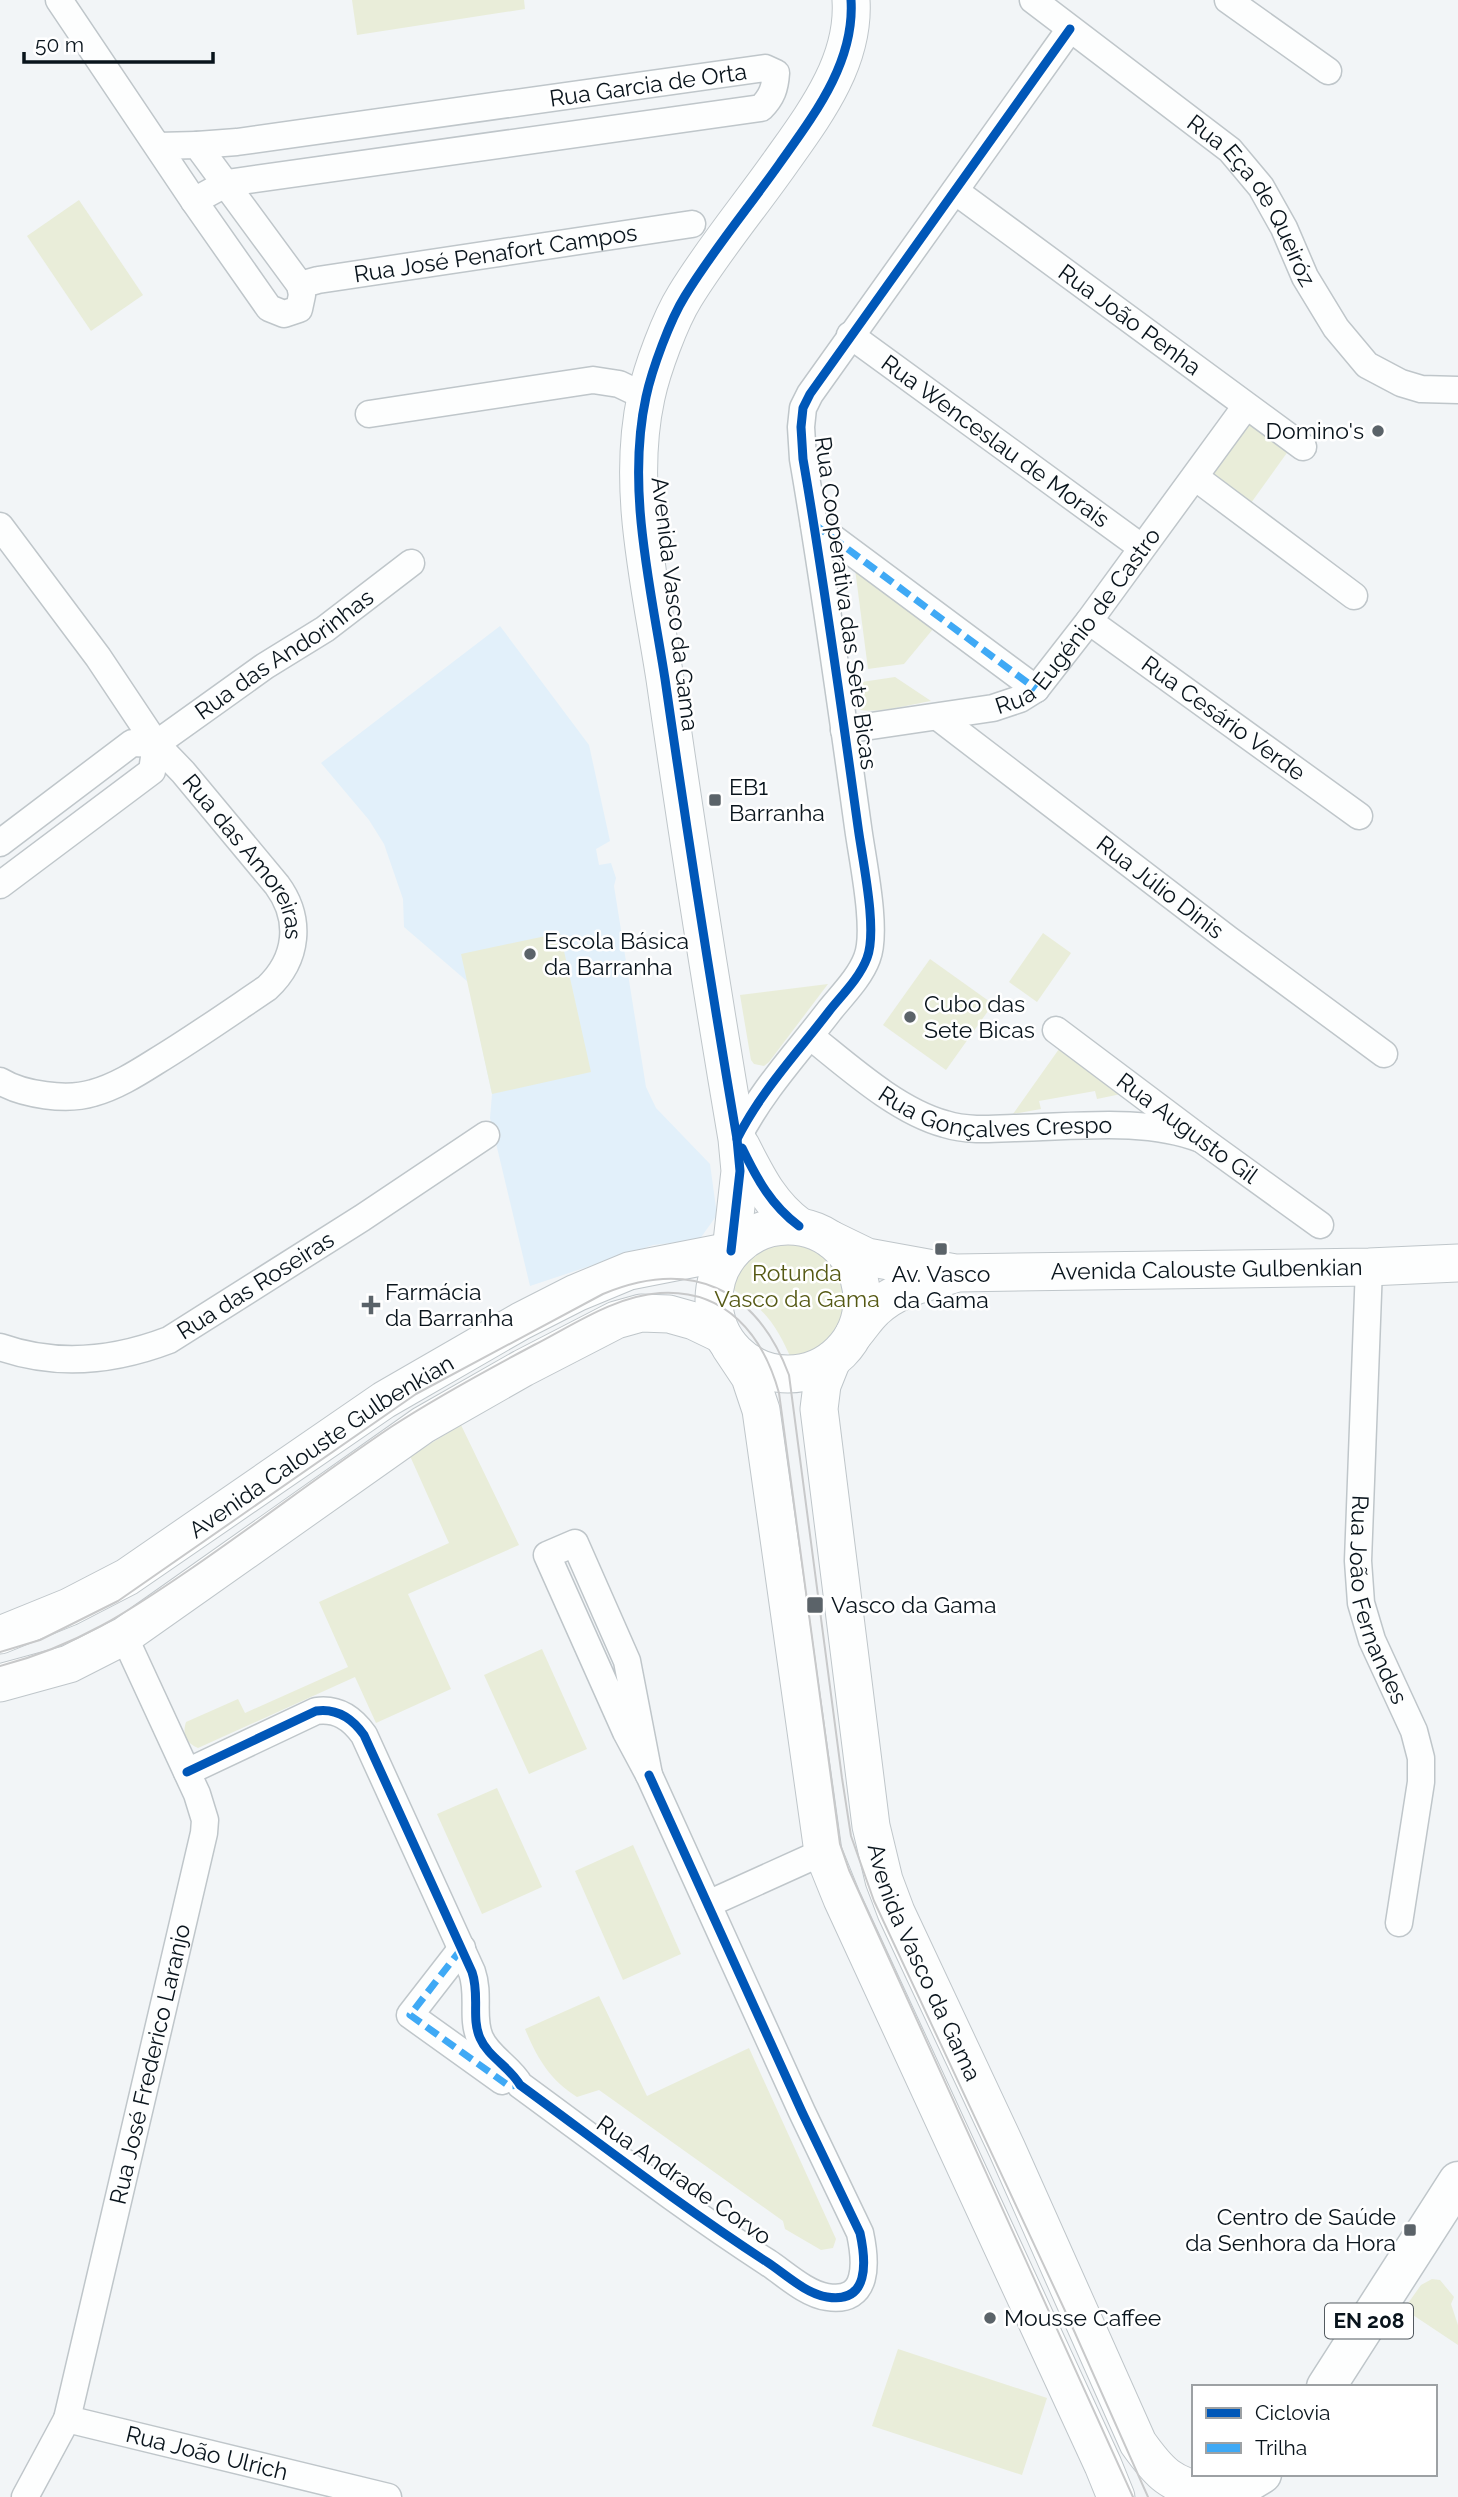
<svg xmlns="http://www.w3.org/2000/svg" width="1458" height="2497" font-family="Raleway,sans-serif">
<rect width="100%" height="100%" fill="#f2f5f7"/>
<path fill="#e2f0fa" d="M 500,626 L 589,745 L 610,841 L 596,849 L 599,865 L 611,863 L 616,878 L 614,886 L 646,1087 L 656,1108 L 710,1164 L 717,1215 L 699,1240 L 653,1245 L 530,1286 L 490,1118 L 492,1094 L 468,982 L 404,927 L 403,899 L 384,844 L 369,820 L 321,763 Z"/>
<g fill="#e9edd9">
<path d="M 352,0 L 524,0 L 525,9 L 357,35 Z"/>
<path d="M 79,200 L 143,295 L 91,331 L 27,236 Z"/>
<path d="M 1248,420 L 1289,450 L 1251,503 L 1210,474 Z"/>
<path d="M 855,569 L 933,629 L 904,664 L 868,669 Z"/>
<path d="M 895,677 L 931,701 C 913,704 868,716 854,708 L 848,684 Z"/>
<path d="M 560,933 L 591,1072 L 492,1094 L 461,954 Z"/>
<path d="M 1043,933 L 1071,953 L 1037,1002 L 1009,982 Z"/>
<path d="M 930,959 L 993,1004 L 946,1070 L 883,1025 Z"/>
<path d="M 828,984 L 769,1062 L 764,1066 L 754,1064 L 751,1060 L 740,995 Z"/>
<path d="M 1059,1049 L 1121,1094 L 1097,1099 L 1095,1091 L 1039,1101 L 1041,1109 L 1013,1114 Z"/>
<path d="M 786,1239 C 799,1241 810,1243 821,1251 C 869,1283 845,1352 792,1361 C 777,1325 762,1304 726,1286 C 741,1256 752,1245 786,1239 Z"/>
<path d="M 461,1425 L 519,1545 L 408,1594 L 451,1689 L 376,1723 L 355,1677 L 198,1748 C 186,1743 182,1734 186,1722 L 238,1699 L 245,1713 L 348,1667 L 319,1602 L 449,1543 L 410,1456 Z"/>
<path d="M 542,1649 L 587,1749 L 529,1774 L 484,1675 Z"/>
<path d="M 497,1788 L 542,1887 L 482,1914 L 437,1814 Z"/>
<path d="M 633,1845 L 681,1954 L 623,1980 L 575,1871 Z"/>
<path d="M 599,1996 L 647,2096 L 749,2048 L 836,2239 L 833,2248 L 821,2250 L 785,2229 L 783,2221 L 599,2090 L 577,2097 C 550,2080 537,2058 525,2029 Z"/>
<path d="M 1432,2279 L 1440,2280 L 1454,2297 L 1451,2304 L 1458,2325 L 1458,2345 L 1404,2309 L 1421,2285 Z"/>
<path d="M 898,2349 L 1047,2398 L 1022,2475 L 872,2426 Z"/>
</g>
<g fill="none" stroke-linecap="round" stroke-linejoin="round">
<g stroke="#bfc6ca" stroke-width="29">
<g id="street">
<path d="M 59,0 L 194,201 L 269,308 L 284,314 L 299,309 L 302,295 L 300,285 L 197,145 L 158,146"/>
<path id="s1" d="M 1033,0 L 1230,150 L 1261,187 L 1284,228 L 1305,277 L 1336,328 L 1367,365 L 1401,383 L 1421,389 L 1458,390"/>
<path d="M 1228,0 L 1328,71"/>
<path id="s2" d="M 955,191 L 1303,447"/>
<path d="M 194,201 L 227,183 L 761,108 C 772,97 775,88 776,73 L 765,68 L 237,142 L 197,145"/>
<path id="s3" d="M 300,285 L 318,280 L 692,224"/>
<path id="s4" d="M 850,335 L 1141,547"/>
<path d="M 369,414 L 593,380 L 619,384 L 646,397"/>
<path d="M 1195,477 L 1354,596"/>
<path d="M 814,524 L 1036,689"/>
<path id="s5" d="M 0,526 L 98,657 L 156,744 L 183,772 L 277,885 C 302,919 298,959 267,988 C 230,1013 193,1039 155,1062 C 136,1074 115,1087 93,1093 C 67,1101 23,1095 0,1081"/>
<path id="s6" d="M 1089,621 L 1359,816"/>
<path id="s7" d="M 938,717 L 1228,939 L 1384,1054"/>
<path id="s8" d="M 844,730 L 993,708 L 1020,699 L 1036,689 L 1089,621 L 1246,406"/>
<path id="s9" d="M 0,843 L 132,743 L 156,744 L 265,666 L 325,629 L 411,563"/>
<path d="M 0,885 L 152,771 L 156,744"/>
<path id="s10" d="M 1056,1030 L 1201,1139 L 1320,1225"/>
<path id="s11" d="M 810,1036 C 849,1067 897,1111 945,1124 C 967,1131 992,1129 1014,1128 C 1075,1127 1144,1117 1201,1139"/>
<path d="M 737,1139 C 761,1091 798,1052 830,1010 C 843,994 860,977 867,958 C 878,930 862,858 858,827 C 841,704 824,581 803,459 L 801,427 L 803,408 L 810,394 L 1070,29"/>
<path id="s12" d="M 1369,1267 L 1358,1561 L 1361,1603 L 1372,1640 L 1414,1731 L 1421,1758 L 1421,1782 L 1399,1923"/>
<path id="s13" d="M 0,1347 C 57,1367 114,1361 169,1340 L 362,1218 L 486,1135"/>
<path d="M 575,1543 L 627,1661 L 649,1775 L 626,1732 L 547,1555 Z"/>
<path d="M 187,1772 L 316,1711 C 337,1708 352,1718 364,1735 L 472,1972 C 480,1995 471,2018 480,2038 C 488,2057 510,2067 520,2085 C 602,2145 682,2207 767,2262 C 784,2273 806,2294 827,2297 C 870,2304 866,2261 860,2233 L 802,2112 L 649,1775"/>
<path d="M 708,1904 L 823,1852"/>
<path d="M 462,1948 L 410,2015 L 502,2081"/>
<path id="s14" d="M 67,2419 L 388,2497"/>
<path id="s15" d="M 25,2497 L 67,2419 L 204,1833 L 205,1820 L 197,1794 L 124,1636"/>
</g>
</g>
<g stroke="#bfc6ca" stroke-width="39">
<g id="secondary">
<path d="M 741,1146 C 757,1177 770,1205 799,1226"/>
<circle cx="788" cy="1300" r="74"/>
<path id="s16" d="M 832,1240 L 867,1257 L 955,1273 L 1369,1267 L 1458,1263"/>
<path d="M 731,1251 L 740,1171 L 737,1139 C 711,986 687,832 665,679 C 651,588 626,489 646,397 C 652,369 670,320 685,296 C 713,250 749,207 780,163 C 814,115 855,62 851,0"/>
<path d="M 854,1334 C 861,1326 867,1316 875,1309 C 896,1289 924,1283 951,1275"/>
<path d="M 730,1347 L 750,1377 L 761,1410 L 823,1852 L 842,1899 L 1103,2465 L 1116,2497"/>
<path id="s17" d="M 832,1360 L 822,1385 L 819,1409 L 871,1826 L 884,1880 L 896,1912 L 1007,2149 L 1138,2443 C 1160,2474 1170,2484 1208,2493"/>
<path id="s18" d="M 0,1635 L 69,1607 L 127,1577 L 384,1400 L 521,1321 L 576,1293 L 629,1271 L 731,1251"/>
<path d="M 0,1683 L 69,1664 L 124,1636 L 423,1425 L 523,1368 L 616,1320 L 641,1313 L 669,1314 L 694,1321 L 721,1334"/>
</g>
</g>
<g stroke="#bfc6ca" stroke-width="41">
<g id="primary">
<path d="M 1326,2387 L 1458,2181"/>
<path d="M 1208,2493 L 1239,2488 L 1262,2474"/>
</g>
</g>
<use href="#street" stroke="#fdfefe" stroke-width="26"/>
<use href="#secondary" stroke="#fdfefe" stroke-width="37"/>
<use href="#primary" stroke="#fdfefe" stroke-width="38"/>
<g stroke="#c8c9ca" stroke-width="2">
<path d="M 0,1652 L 40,1640 L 118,1601 L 416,1394 L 603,1294 C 690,1258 756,1287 789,1375 L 842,1778 L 851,1836 L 874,1901 L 1067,2315 L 1148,2497"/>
<path d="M 0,1666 C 77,1646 128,1612 192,1568 C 259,1522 324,1472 391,1427 C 437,1397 485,1371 534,1345 C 573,1325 615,1296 660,1293 C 726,1289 763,1335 779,1393 L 840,1844 L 849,1870 L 1133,2497"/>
</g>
<g stroke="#3fa9f5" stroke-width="7" stroke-dasharray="14 7" stroke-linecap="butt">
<path d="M 814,524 L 1036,689"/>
<path d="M 462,1948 L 410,2015 L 509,2086 L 520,2085"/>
</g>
<g stroke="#fff" stroke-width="13">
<g id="cycleway">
<path d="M 737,1139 C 761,1091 798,1052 830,1010 C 843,994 860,977 867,958 C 878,930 862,858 858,827 C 841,704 824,581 803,459 L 801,427 L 803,408 L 810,394 L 1070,29"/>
<path d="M 742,1148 C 757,1179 771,1205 799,1226"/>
<path d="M 731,1251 L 740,1171 L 737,1139 C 711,986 687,832 665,679 C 651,588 626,489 646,397 C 652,369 670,320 685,296 C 713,250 749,207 780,163 C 814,115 855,62 851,0"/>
<path d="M 187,1772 L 316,1711 C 337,1708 352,1718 364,1735 L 472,1972 C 480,1995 471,2018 480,2038 C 488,2057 510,2067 520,2085 C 602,2145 682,2207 767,2262 C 784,2273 806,2294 827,2297 C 870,2304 866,2261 860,2233 L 802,2112 L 649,1775"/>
</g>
</g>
<use href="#cycleway" stroke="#0057b8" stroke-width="9"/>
</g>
<g fill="#5b6369" stroke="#fff" stroke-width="2.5">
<circle cx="1378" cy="431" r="7"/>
<rect x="708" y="793" width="14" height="14" rx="3.5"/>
<circle cx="530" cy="954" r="7"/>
<circle cx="910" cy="1017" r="7"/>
<rect x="934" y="1242" width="14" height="14" rx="3.5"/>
<path d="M367.5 1294.5h7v7h7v7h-7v7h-7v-7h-7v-7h7z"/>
<rect x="806" y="1596" width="18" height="18" rx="3.5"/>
<rect x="1403" y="2223" width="14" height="14" rx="3.5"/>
<circle cx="990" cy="2318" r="7"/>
</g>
<g text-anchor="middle" stroke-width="5" stroke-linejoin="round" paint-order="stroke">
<rect fill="#fff" stroke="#535a60" stroke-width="2" x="1325" y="2303.5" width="88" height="35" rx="5"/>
<g font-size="21" font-weight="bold" fill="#09141c">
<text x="1369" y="2328">EN 208</text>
</g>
<g font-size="23" fill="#09141c" stroke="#fff">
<text transform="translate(648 85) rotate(-8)" y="8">Rua Garcia de Orta</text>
<text dy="8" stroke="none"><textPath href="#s1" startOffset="301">Rua Eça de Queiróz</textPath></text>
<text dy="8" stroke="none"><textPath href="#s3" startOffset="198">Rua José Penafort Campos</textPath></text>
<text dy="8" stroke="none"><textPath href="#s2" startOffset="217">Rua João Penha</textPath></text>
<text dy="8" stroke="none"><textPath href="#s4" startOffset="180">Rua Wenceslau de Morais</textPath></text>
<text transform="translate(846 603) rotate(82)" y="8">Rua Cooperativa das Sete Bicas</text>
<text transform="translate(675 604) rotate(83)" y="8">Avenida Vasco da Gama</text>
<text dy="8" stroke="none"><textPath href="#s8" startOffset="275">Rua Eugénio de Castro</textPath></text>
<text dy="8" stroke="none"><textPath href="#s9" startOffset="346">Rua das Andorinhas</textPath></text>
<text dy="8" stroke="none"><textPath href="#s6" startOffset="166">Rua Cesário Verde</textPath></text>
<text dy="8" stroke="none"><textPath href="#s5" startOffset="413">Rua das Amoreiras</textPath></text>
<text dy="8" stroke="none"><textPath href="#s7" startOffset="280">Rua Júlio Dinis</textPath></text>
<text dy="8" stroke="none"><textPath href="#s11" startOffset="210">Rua Gonçalves Crespo</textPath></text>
<text dy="8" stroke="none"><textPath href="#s10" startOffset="164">Rua Augusto Gil</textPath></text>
<text dy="8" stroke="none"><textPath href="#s16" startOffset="380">Avenida Calouste Gulbenkian</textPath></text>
<text dy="8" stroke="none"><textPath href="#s13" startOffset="275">Rua das Roseiras</textPath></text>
<text dy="8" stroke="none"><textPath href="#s18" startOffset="374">Avenida Calouste Gulbenkian</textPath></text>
<text dy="8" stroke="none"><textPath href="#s12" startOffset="336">Rua João Fernandes</textPath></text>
<text dy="8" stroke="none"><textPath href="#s17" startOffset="618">Avenida Vasco da Gama</textPath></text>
<text dy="8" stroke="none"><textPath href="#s15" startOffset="453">Rua José Frederico Laranjo</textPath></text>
<text transform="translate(684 2180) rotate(35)" y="8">Rua Andrade Corvo</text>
<text dy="8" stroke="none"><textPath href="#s14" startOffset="144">Rua João Ulrich</textPath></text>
</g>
<g font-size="23" fill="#09141c" stroke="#fff" text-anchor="start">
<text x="1364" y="439" text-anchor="end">Domino's</text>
<text x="729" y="795">EB1<tspan x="729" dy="26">Barranha</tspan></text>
<text x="544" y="949">Escola Básica<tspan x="544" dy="26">da Barranha</tspan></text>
<text x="924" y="1012">Cubo das<tspan x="924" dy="26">Sete Bicas</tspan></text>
<text x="941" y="1282" text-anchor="middle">Av. Vasco<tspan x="941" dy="26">da Gama</tspan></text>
<text x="385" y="1300">Farmácia<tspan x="385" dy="26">da Barranha</tspan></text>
<text x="831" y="1613">Vasco da Gama</text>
<text x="1396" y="2225" text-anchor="end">Centro de Saúde<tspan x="1396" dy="26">da Senhora da Hora</tspan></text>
<text x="1004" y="2326">Mousse Caffee</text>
</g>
<g font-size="23" fill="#555914" stroke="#fff">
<text x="797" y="1281">Rotunda<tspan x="797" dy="26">Vasco da Gama</tspan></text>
</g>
</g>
<rect x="1192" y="2385" width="245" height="91" fill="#ffffff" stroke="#9da1a4" stroke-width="2"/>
<rect x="1206" y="2408" width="35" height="10" fill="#0057b8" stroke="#9da1a4" stroke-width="2"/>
<text x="1255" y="2420" font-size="21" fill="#09141c">Ciclovia</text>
<rect x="1206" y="2443" width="35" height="10" fill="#3fa9f5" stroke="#9da1a4" stroke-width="2"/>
<text x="1255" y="2455" font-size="21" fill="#09141c">Trilha</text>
<path d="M24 52v10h189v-10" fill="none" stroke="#09141c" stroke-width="3.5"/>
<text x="35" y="52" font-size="21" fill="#09141c" stroke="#ffffff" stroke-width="5" paint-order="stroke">50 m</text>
</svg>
